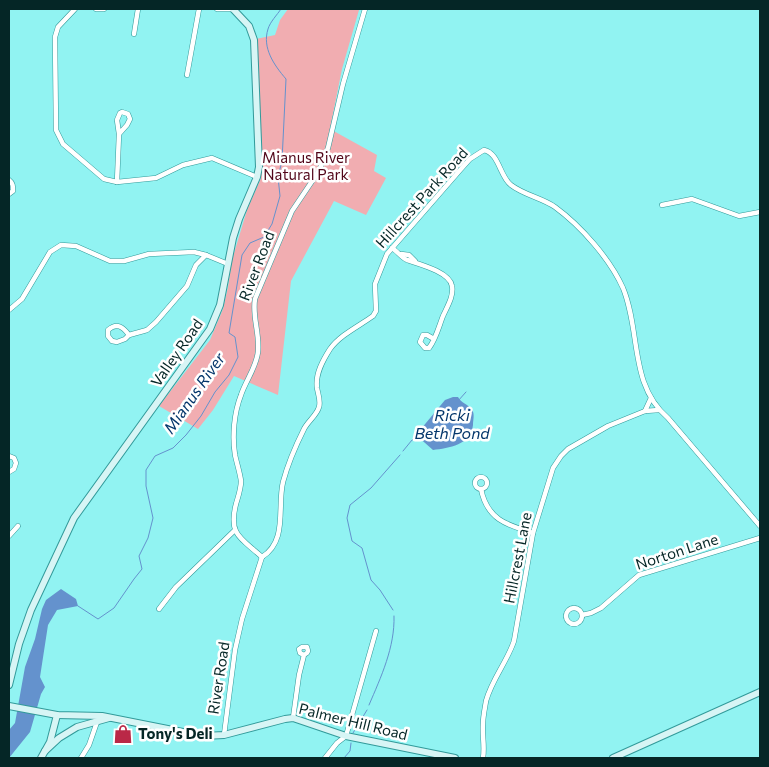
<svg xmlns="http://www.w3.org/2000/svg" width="769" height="767" font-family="Commissioner,sans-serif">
<rect width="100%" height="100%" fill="#91f3f2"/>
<path fill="#f1adb1" d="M 288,9 L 359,10 L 342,69 L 330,129 L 377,155 L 374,171 L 386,178 L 366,215 L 334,201 L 291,281 L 278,395 L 234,376 L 213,410 L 198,429 L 159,406 L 210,340 L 223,309 L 228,287 L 232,260 L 247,210 L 261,178 L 262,153 L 256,39 L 275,35 L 280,20 Z"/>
<g fill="#6492cd">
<path d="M 453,397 L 458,397 C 461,403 468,404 472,410 C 475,414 473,420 473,425 C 471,445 449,448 433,450 L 416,435 L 445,400 Z"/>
<path d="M 61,589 L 76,599 L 78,606 L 57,610 L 48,625 L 40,677 L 45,687 L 41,694 L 30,732 L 9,758 L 9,730 L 15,723 L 25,667 L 35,639 L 42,609 L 46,600 Z"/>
</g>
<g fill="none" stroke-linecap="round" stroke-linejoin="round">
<g stroke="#6492cd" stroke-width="1">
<path d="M 458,401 L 466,392"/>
<path d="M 403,451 L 412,440 L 418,437"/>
<path d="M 78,606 L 98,619 L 114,608 L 134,579 L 142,569 L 139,556 L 148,538 L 153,518 L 146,486 L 146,470 L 155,456 L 173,448 L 186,435 L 201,416 L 215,392 L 229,375 L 238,357 L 235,337 L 229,333 L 242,255 L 250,243 L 264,237 L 272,224 L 280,196 L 278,177 L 282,161 L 286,79 C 274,65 262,48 268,29 C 270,22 277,15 281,9"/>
<path d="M 393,610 L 380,590 L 371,580 L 362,548 L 352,541 L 347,518 L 350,505 L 371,488 L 400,455"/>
<path d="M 369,705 C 381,677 395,647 394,616"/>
<path d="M 353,733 L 367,710"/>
<path d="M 344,758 L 350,751 L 351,743"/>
</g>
<g stroke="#329a9a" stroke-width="5.5">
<g id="street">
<path d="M 75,9 L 58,27 L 55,37 L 56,130 L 63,144 L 104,179 L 117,182 L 156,178 L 183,165 L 212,158 L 257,177"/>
<path d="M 96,9 L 104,9"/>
<path d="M 217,9 L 232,9"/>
<path d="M 134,34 L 138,9"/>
<path d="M 187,75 L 199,9"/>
<path d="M 9,180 C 13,183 13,186 13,191 L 9,194"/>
<path d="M 117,182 L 119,134 L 117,120 L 120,113 L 122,112 L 128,114 L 130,119 L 127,125 L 119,134"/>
<path d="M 662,205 L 692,199 L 739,216 L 760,212"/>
<path d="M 392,248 C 397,251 402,258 407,260 C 419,264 450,272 452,286 C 454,296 447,307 443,316 C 439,326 436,339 429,348 L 425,348 L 420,342 L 423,335 L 427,335 L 434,339"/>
<path d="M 401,254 L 409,255 L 415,261"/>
<path d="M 9,310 L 22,299 L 50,252 L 61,245 L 76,246 L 110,261 L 124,261 L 149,254 L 194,252 L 206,255"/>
<path d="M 129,335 C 123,327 117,322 108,330 L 108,336 L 112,341 L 117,342 L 125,339 L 129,335 L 147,330 L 156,322 L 187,286 L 196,265 L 206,255 L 228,264"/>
<path d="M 645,411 L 651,398"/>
<path d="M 9,456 L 14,458 L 16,463 L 14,469 L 9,472"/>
<circle cx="481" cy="483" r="6"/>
<path d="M 481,489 C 487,519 506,525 533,533"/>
<path d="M 9,536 L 18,526"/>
<path d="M 262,557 C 288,541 277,507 283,482 C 287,467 297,443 304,429 C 308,421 317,415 319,407 C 321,401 318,394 317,388 C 315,374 323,360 330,349 C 340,335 359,326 373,316 L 376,311 L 375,284 L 387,254 L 461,169 L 470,159 L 484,150 C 499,153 500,177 511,185 C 524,195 542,198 555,207 C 581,226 610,259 623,288 C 641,332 629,385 668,418 L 760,526"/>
<path d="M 262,557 C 241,538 228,535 236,504 C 238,497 241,489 241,481 C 240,473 237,464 235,455 C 232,436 234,413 241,395 C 246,380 256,368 258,352 C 260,333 252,318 255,299 L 292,211 L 319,171 L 328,148 L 343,84 L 365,9"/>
<circle cx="574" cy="616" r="8"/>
<path d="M 159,609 L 176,587 L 235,530"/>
<path d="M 582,615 L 591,613 L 601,608 L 639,575 L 760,538"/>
<path d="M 293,718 L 299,675 L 304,655 L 300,653 L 299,649 L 302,647 L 307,647 L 308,651 L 307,653 L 304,655"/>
<path d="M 224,735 L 235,650 L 242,619 L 262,557"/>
<path d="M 81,758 L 89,745 L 97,722"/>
<path d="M 325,758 L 337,743 L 346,736 L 376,631"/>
<path d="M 483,758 C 485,746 482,736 483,724 C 483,716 485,708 486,701 C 492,679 507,662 514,641 L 533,533 L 553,468 L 561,456 L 568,449 L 608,426 L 645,411 L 659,410"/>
</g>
</g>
<g stroke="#329a9a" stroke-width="8">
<g id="secondary">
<path d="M 9,685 L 19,644 L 31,610 L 74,518 L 210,329 L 220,305 L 233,238 L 239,219 L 257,177 L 259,167 L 254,40 L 249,26 L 233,9"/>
<path d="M 9,706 L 57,715 L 102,716 L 203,736 L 224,735 L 285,719 L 293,718 L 346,736 L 455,758"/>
<path d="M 45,751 L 59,738 L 77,727 L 109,718"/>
<path d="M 41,758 L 50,742 L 57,715"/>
<path d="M 613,758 L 760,692"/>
</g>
</g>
<use href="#street" stroke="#fff" stroke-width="4.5"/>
<use href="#secondary" stroke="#d7f5f5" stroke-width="6"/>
</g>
<defs>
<g id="shop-bare" transform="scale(1.5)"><path d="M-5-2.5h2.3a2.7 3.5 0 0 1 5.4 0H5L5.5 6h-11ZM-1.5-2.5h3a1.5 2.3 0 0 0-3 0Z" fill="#ba2847" stroke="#fff" stroke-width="2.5" paint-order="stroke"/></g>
</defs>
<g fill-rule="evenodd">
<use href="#shop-bare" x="123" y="734"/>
</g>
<g text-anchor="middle" stroke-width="5" stroke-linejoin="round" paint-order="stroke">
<g font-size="15" fill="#510518" stroke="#fff">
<text x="306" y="163">Mianus River<tspan x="306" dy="17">Natural Park</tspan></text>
</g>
<g font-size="15" fill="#052626" stroke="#fff">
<text transform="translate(422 198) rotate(-48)" y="5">Hillcrest Park Road</text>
<text transform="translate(257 266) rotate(-69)" y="5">River Road</text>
<text transform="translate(177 353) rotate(-55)" y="5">Valley Road</text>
<text transform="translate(677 552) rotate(-18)" y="5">Norton Lane</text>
<text transform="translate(518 558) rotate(-79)" y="5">Hillcrest Lane</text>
<text transform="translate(219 678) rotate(-81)" y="5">River Road</text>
<text transform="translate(353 722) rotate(14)" y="5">Palmer Hill Road</text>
</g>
<g font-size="15" font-weight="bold" fill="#052626" stroke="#fff" text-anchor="start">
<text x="138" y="739">Tony's Deli</text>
</g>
<g font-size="16" font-style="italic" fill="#04366b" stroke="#fff">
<text transform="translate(194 393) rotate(-55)" y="6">Mianus River</text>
<text x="452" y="421">Ricki<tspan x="452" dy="18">Beth Pond</tspan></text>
</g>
</g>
<rect width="769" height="767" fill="none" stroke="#052626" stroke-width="20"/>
</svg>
